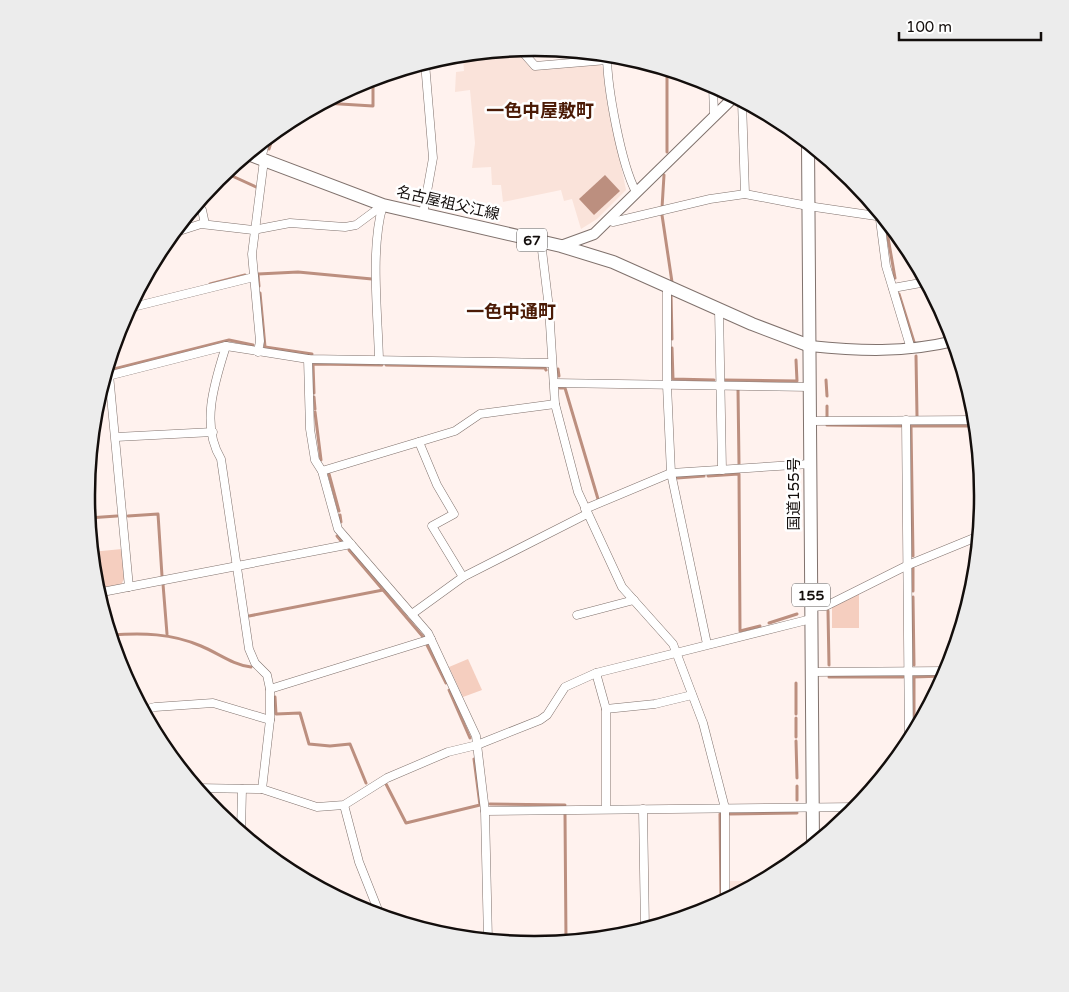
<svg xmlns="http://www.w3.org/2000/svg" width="1069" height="992" font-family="'Varela Round','Noto Sans JP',sans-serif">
<rect width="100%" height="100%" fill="#fff2ee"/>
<g fill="#fae3da">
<path d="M 520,53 L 534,69 L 599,63 L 603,68 L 606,93 L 626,190 L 597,219 L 581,229 L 572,199 L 564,201 L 561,190 L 503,202 L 501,185 L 492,185 L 491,167 L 472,168 L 475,143 L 470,90 L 455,92 L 456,72 L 464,71 L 463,59 Z"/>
<path d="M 730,881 L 762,881 L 730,898 Z"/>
</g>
<g fill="#f5cebf">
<path d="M 122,549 L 124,579 L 121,585 L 96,588 L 91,552 Z"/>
<path d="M 859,594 L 859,628 L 832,628 L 832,607 Z"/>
<path d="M 468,659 L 482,690 L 463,697 L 449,667 Z"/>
</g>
<path fill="#bc8f7f" d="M 605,175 L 620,191 L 594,215 L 579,199 Z"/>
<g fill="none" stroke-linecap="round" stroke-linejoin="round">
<g stroke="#bc8f7f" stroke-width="3">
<path d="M 667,70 L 667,152"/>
<path d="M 324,103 L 373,106 L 373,78"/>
<path d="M 269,149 L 274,133"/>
<path d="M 218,179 L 230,175 L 256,187"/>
<path d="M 662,208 L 664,175"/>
<path d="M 662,215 L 672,282"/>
<path d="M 886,226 L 895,278"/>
<path d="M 210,284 L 245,275"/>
<path d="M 259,286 L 258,274 L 298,272 L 372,279"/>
<path d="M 260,293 L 265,347 L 312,354"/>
<path d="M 671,293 L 672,339"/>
<path d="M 899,294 L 914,342"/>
<path d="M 672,348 L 673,379 L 714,380"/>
<path d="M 916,356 L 917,416"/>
<path d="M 386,365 L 545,368 L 546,370"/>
<path d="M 114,369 L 229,340 L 253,345"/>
<path d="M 558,369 L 559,376"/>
<path d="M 724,380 L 797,381 L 796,360"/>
<path d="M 826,380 L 827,396"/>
<path d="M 560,388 L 565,388 L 598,499"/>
<path d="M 738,389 L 739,464"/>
<path d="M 314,393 L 313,364 L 382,365"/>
<path d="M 314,397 L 315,409"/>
<path d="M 827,406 L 827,417"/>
<path d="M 315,412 L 321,460"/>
<path d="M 827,425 L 901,426"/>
<path d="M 911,426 L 913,556"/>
<path d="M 911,426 L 976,426"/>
<path d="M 329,474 L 339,511"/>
<path d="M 708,476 L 739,474 L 740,631 L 760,626"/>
<path d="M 677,478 L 704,476"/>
<path d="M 340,515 L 341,522"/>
<path d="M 128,516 L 158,514 L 162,576"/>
<path d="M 88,518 L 117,516"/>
<path d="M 337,536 L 342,542"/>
<path d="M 349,550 L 424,638"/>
<path d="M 913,568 L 913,591"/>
<path d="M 163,584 L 167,634"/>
<path d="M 913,597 L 914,665"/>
<path d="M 828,611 L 829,665"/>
<path d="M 249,616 L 383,590"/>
<path d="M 769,623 L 797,614"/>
<path d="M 110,635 C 143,633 171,633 201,646 C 218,653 233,665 251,667"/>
<path d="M 427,645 L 446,683"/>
<path d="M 829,677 L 903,677"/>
<path d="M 913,677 L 944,676"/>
<path d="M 914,677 L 914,732"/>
<path d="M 796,683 L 796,714"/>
<path d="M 449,690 L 470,738"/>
<path d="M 275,697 L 276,714 L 300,713 L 309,744 L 330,746 L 350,744 L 366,783"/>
<path d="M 796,718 L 796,737"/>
<path d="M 796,741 L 797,778"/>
<path d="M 386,784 L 406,823 L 480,805 L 474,759"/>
<path d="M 797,786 L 797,800"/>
<path d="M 490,804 L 565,805"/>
<path d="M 565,814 L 566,941"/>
<path d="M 720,814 L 721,903"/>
<path d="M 730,814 L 797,813"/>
</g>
<g stroke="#80726d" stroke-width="9">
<g id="minor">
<path d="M 520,49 L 535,66 L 607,60"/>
<path d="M 607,55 C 607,87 621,164 636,192"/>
<path d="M 713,86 L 714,115"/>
<path d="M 742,101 L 745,194"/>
<path d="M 261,159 L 266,139"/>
<path d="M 197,203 L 202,210 L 205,224"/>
<path d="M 879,212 L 886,266 L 911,349"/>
<path d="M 423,214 L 433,158 L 425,63"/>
<path d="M 608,220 L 613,222 L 710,199 L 745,194 L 808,206 L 883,217"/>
<path d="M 173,233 L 201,224 L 253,230 L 290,223 L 345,227 L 356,225 L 383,205"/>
<path d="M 541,242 L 549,308 L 555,404 L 578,492 L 622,587 L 673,644 L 703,723 L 725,808 L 725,900"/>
<path d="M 667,286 L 667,385 L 671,473 L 707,644"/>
<path d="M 893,288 L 926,282"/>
<path d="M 129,308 L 254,277"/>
<path d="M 719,309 L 722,470"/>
<path d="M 226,346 C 215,381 200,425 221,459 L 249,649 L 255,663 L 267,675 L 270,689 L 270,720 L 262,789"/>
<path d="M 258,352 L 260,341 L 252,254 L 264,160"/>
<path d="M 308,359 L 310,429 L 315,460 L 322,471 L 338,529 L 428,633 L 476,736 L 485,811 L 488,940"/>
<path d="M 379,360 C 378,314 370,248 383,205"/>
<path d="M 108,364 L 129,587"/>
<path d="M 104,377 L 226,346 L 308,359 L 551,363"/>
<path d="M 554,383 L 810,387"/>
<path d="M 906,420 L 909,742"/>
<path d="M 810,421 L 976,420"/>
<path d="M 116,437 L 213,432"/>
<path d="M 419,442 L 437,485 L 454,514 L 432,526 L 463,577"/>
<path d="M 322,471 L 455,431 L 480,414 L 555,404"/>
<path d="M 585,509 L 671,473 L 810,464"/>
<path d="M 97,593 L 351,544"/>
<path d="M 811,607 L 826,606 L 908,565 L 979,536"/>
<path d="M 412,614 L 463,577 L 587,514"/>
<path d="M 577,615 L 634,600"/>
<path d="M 812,672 L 947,671"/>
<path d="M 596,673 L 606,709 L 606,809"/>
<path d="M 270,689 L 431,639"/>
<path d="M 606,709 L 655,704 L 692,695"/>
<path d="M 143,710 L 155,707 L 213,703 L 270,720"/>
<path d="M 197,788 L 262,789 L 317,807 L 344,805 L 387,778 L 448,752 L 477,745 L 540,720 L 547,715 L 565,687 L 596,673 L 811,619"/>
<path d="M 344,805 L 359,862 L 380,915"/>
<path d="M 643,809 L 645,929"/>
<path d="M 485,811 L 857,807"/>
<path d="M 241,832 L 242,789"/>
</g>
</g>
<g stroke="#80726d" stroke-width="12">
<g id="tertiary">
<path d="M 561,246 L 594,234 L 734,97"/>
<path d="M 810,346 C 859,351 905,353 954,341"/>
</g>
</g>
<g stroke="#80726d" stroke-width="14">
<path id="primary" d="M 248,154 L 383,205 L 561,246 L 613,262 L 752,324 L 810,346"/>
</g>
<g stroke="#80726d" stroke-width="14">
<path id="trunk" d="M 808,143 L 813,845"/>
</g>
<use href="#minor" stroke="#fff" stroke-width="8"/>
<use href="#tertiary" stroke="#fff" stroke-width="10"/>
<use href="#primary" stroke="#fff" stroke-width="12"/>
<use href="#trunk" stroke="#fff" stroke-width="12"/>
</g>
<g text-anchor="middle" stroke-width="5" stroke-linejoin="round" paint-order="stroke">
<g fill="#fff" stroke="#5a5655" stroke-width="1">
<rect x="517" y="228.5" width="30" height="23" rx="4"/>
<rect x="792" y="583.5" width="38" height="23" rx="4"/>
</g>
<g font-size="14" font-weight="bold" fill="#130e0c">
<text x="532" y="245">67</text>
<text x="811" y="600">155</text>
</g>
<g font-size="15" fill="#130e0c" stroke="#fff">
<text transform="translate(448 203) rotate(13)" y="5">名古屋祖父江線</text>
<text transform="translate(794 494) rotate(-90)" y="5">国道155号</text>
</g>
<g font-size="18" font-weight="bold" fill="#4b1b06" stroke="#fff">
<text x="540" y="117">一色中屋敷町</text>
<text x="511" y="318">一色中通町</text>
</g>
</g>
<path d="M0 0H1069V992H0ZM534 56H535A439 439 0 0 1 974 495V497A439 439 0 0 1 535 936H534A439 439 0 0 1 95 497V495A439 439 0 0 1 534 56Z" fill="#ececec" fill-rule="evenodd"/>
<path fill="none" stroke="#130e0c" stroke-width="2.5" d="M534 56H535A439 439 0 0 1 974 495V497A439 439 0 0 1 535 936H534A439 439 0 0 1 95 497V495A439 439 0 0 1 534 56Z"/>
<path d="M899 32v8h142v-8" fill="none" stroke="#130e0c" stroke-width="2.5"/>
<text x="906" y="32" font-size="15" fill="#130e0c" stroke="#ffffff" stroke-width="4" paint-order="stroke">100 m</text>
</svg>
